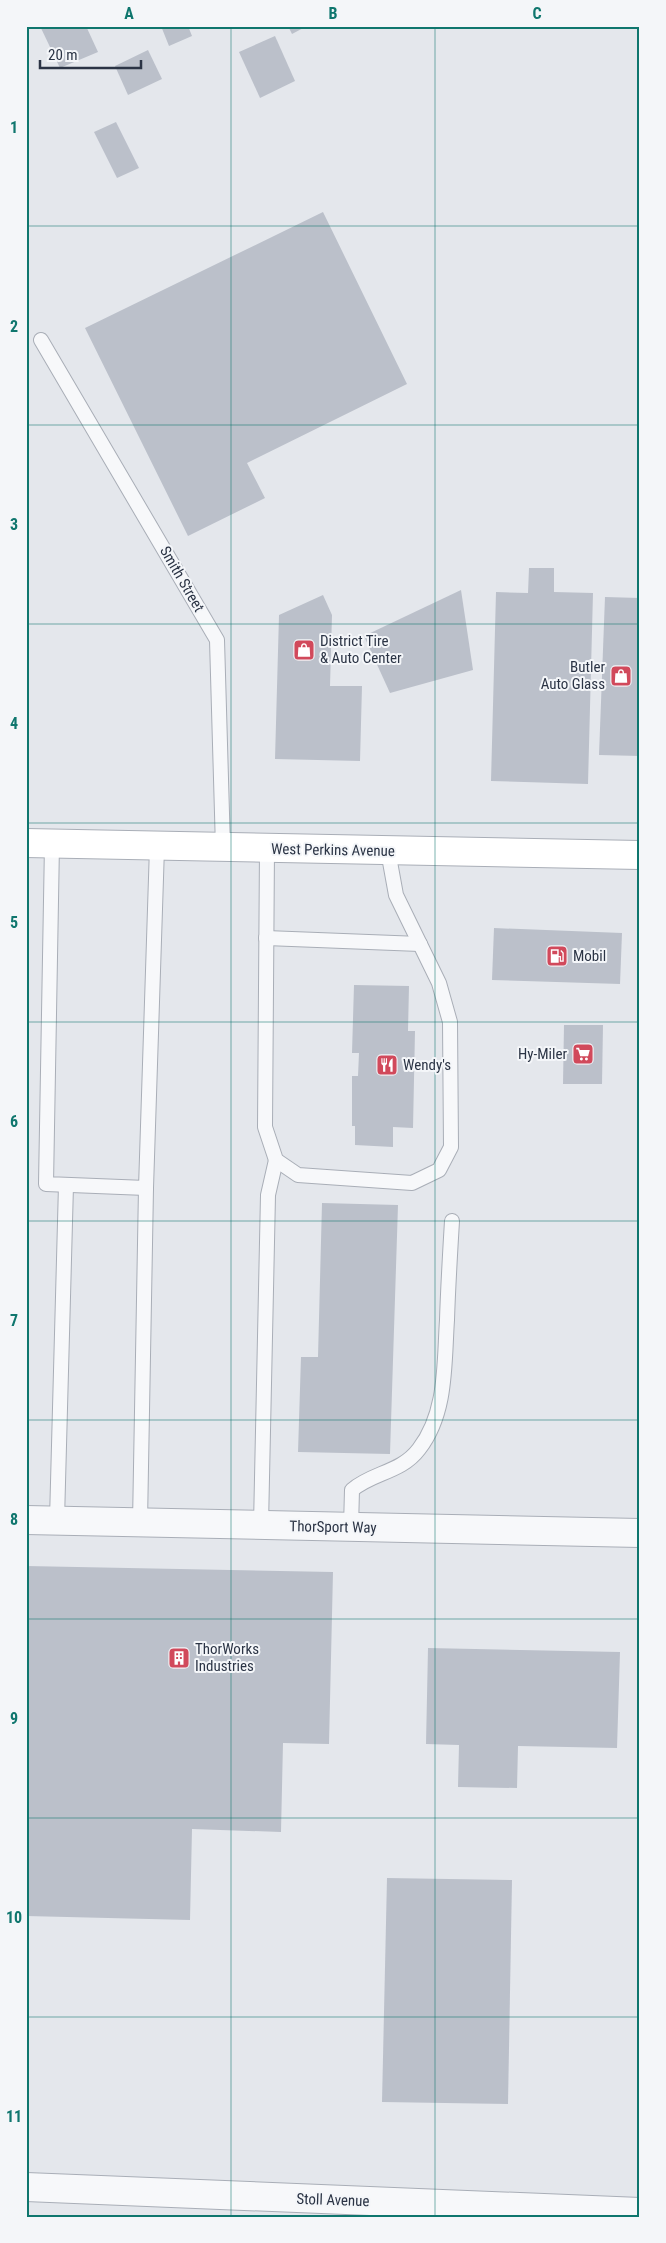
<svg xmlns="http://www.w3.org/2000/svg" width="666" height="2243" font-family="'Roboto Condensed',sans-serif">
<rect width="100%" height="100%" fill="#e4e7ec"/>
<g fill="#bbc0ca">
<path d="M 40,26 L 86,26 L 98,52 L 60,68 Z"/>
<path d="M 161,26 L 188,26 L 192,36 L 169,46 Z"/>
<path d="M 288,26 L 307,26 L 292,34 Z"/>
<path d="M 275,36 L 295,81 L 260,98 L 239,52 Z"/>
<path d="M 148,50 L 162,79 L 128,95 L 115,66 Z"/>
<path d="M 116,122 L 139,168 L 117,178 L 94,132 Z"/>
<path d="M 323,212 L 407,384 L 247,463 L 265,498 L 188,536 L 85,328 Z"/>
<path d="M 529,568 L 554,568 L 554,592 L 593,593 L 588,784 L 491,781 L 496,592 L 528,593 Z"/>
<path d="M 461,590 L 473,670 L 390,693 L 364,636 Z"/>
<path d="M 323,595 L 332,615 L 330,686 L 362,686 L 360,761 L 275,759 L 279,615 Z"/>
<path d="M 605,597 L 640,598 L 640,756 L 599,755 Z"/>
<path d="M 494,928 L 622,933 L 620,984 L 492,980 Z"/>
<path d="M 354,985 L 409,986 L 408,1031 L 415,1031 L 413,1128 L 393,1127 L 393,1147 L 355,1145 L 355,1126 L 352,1126 L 352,1076 L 358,1076 L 359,1053 L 352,1053 Z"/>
<path d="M 564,1025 L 603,1025 L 602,1084 L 563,1084 Z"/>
<path d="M 322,1203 L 398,1205 L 390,1454 L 298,1452 L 301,1357 L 318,1357 Z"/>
<path d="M 26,1566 L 333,1572 L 329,1744 L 283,1743 L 281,1832 L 192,1829 L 190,1920 L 26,1916 Z"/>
<path d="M 428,1648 L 620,1652 L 617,1748 L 518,1746 L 517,1788 L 458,1787 L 459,1745 L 426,1744 Z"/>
<path d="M 387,1878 L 512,1880 L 508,2104 L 382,2102 Z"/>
</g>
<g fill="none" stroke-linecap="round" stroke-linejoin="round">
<g stroke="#a9aeb7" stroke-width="16">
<g id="service">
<path d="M 41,340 L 217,640 L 223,848"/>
<path d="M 52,844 L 46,1184 L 146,1188 L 157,847"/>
<path d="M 267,849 L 265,1127 L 276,1160 L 298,1175 L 412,1183 L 439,1170 L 451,1147 L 450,1022 L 439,983 L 396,895 L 388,851"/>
<path d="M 266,938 L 420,944"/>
<path d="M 57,1520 L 66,1185"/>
<path d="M 140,1523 L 146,1188"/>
<path d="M 261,1525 L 268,1195 L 276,1160"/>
<path d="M 351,1527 L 352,1490 C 373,1472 401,1473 419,1449 C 447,1413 444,1364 447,1320 C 448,1287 450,1254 452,1221"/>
</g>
</g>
<g stroke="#a9aeb7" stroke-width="30">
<g id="minor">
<path d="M 26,1520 L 640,1533"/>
<path d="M 26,2187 L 640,2212"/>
</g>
</g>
<g stroke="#a9aeb7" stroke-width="30">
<path id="secondary" d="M 26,843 L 640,855"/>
</g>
<use href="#service" stroke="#f7f8fa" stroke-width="14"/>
<use href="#minor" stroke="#f7f8fa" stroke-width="28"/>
<use href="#secondary" stroke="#fff" stroke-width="28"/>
</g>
<path fill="none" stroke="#0f766e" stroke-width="1" stroke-opacity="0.55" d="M 231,26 L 231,2217M 435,26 L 435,2217M 26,226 L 640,226M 26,425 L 640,425M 26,624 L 640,624M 26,823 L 640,823M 26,1022 L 640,1022M 26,1221 L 640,1221M 26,1420 L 640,1420M 26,1619 L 640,1619M 26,1818 L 640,1818M 26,2017 L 640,2017"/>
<defs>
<g id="shop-square" transform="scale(1.125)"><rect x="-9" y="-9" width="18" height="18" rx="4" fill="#d1495b" stroke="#f4f6f9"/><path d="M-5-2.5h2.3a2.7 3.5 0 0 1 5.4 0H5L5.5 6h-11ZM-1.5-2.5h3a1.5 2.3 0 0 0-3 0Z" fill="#fff"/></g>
<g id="fuel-square" transform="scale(1.125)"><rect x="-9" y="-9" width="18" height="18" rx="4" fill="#d1495b" stroke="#f4f6f9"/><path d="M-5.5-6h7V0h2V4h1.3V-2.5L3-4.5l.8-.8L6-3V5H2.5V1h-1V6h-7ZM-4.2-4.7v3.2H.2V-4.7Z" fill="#fff"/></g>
<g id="supermarket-square" transform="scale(1.125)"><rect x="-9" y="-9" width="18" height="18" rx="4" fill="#d1495b" stroke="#f4f6f9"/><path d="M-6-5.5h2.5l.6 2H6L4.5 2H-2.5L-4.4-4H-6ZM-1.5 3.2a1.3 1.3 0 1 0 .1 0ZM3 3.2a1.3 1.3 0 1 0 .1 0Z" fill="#fff"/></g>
<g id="restaurant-square" transform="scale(1.125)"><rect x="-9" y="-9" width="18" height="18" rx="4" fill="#d1495b" stroke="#f4f6f9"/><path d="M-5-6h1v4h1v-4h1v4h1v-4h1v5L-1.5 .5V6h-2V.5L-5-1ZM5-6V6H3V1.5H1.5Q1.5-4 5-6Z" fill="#fff"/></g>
<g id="building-square" transform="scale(1.125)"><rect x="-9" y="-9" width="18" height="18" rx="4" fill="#d1495b" stroke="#f4f6f9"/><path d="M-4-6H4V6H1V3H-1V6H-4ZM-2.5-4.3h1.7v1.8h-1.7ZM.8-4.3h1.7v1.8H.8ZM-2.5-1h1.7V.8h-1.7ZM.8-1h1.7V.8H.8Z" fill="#fff"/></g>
</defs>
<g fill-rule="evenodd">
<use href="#shop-square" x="304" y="650"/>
<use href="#shop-square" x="621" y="676"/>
<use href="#fuel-square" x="557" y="956"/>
<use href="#supermarket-square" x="583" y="1054"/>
<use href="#restaurant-square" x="387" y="1065"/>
<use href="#building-square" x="179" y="1658"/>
</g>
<g text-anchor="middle" stroke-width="4" stroke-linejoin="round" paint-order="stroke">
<g font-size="15" fill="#2b3445" stroke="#f4f6f9">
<text transform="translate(182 579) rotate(60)" y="5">Smith Street</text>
<text transform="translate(333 850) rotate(1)" y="5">West Perkins Avenue</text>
<text transform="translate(333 1527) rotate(1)" y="5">ThorSport Way</text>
<text transform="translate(333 2200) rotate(2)" y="5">Stoll Avenue</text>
</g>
<g font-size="15" fill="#2b3445" stroke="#f4f6f9" text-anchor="start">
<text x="320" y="646">District Tire<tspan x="320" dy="17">&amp; Auto Center</tspan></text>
<text x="605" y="672" text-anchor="end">Butler<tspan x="605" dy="17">Auto Glass</tspan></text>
<text x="573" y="961">Mobil</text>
<text x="567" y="1059" text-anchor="end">Hy-Miler</text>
<text x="403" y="1070">Wendy's</text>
<text x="195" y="1654">ThorWorks<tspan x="195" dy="17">Industries</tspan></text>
</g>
</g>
<rect width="666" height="2243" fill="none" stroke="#f4f6f9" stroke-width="55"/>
<path d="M40 60v8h101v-8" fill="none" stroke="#2b3445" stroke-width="2.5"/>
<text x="48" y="60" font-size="15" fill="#2b3445" stroke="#f4f6f9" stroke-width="4" paint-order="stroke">20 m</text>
<rect x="28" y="28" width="610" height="2188" fill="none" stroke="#0f766e" stroke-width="2"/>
<g font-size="16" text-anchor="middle" font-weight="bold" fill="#0f766e">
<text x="129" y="19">A</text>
<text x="333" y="19">B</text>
<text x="537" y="19">C</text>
<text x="14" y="133">1</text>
<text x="14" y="332">2</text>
<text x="14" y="530">3</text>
<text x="14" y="729">4</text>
<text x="14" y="928">5</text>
<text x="14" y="1127">6</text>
<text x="14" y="1326">7</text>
<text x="14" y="1525">8</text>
<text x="14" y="1724">9</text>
<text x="14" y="1923">10</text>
<text x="14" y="2122">11</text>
</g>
</svg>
